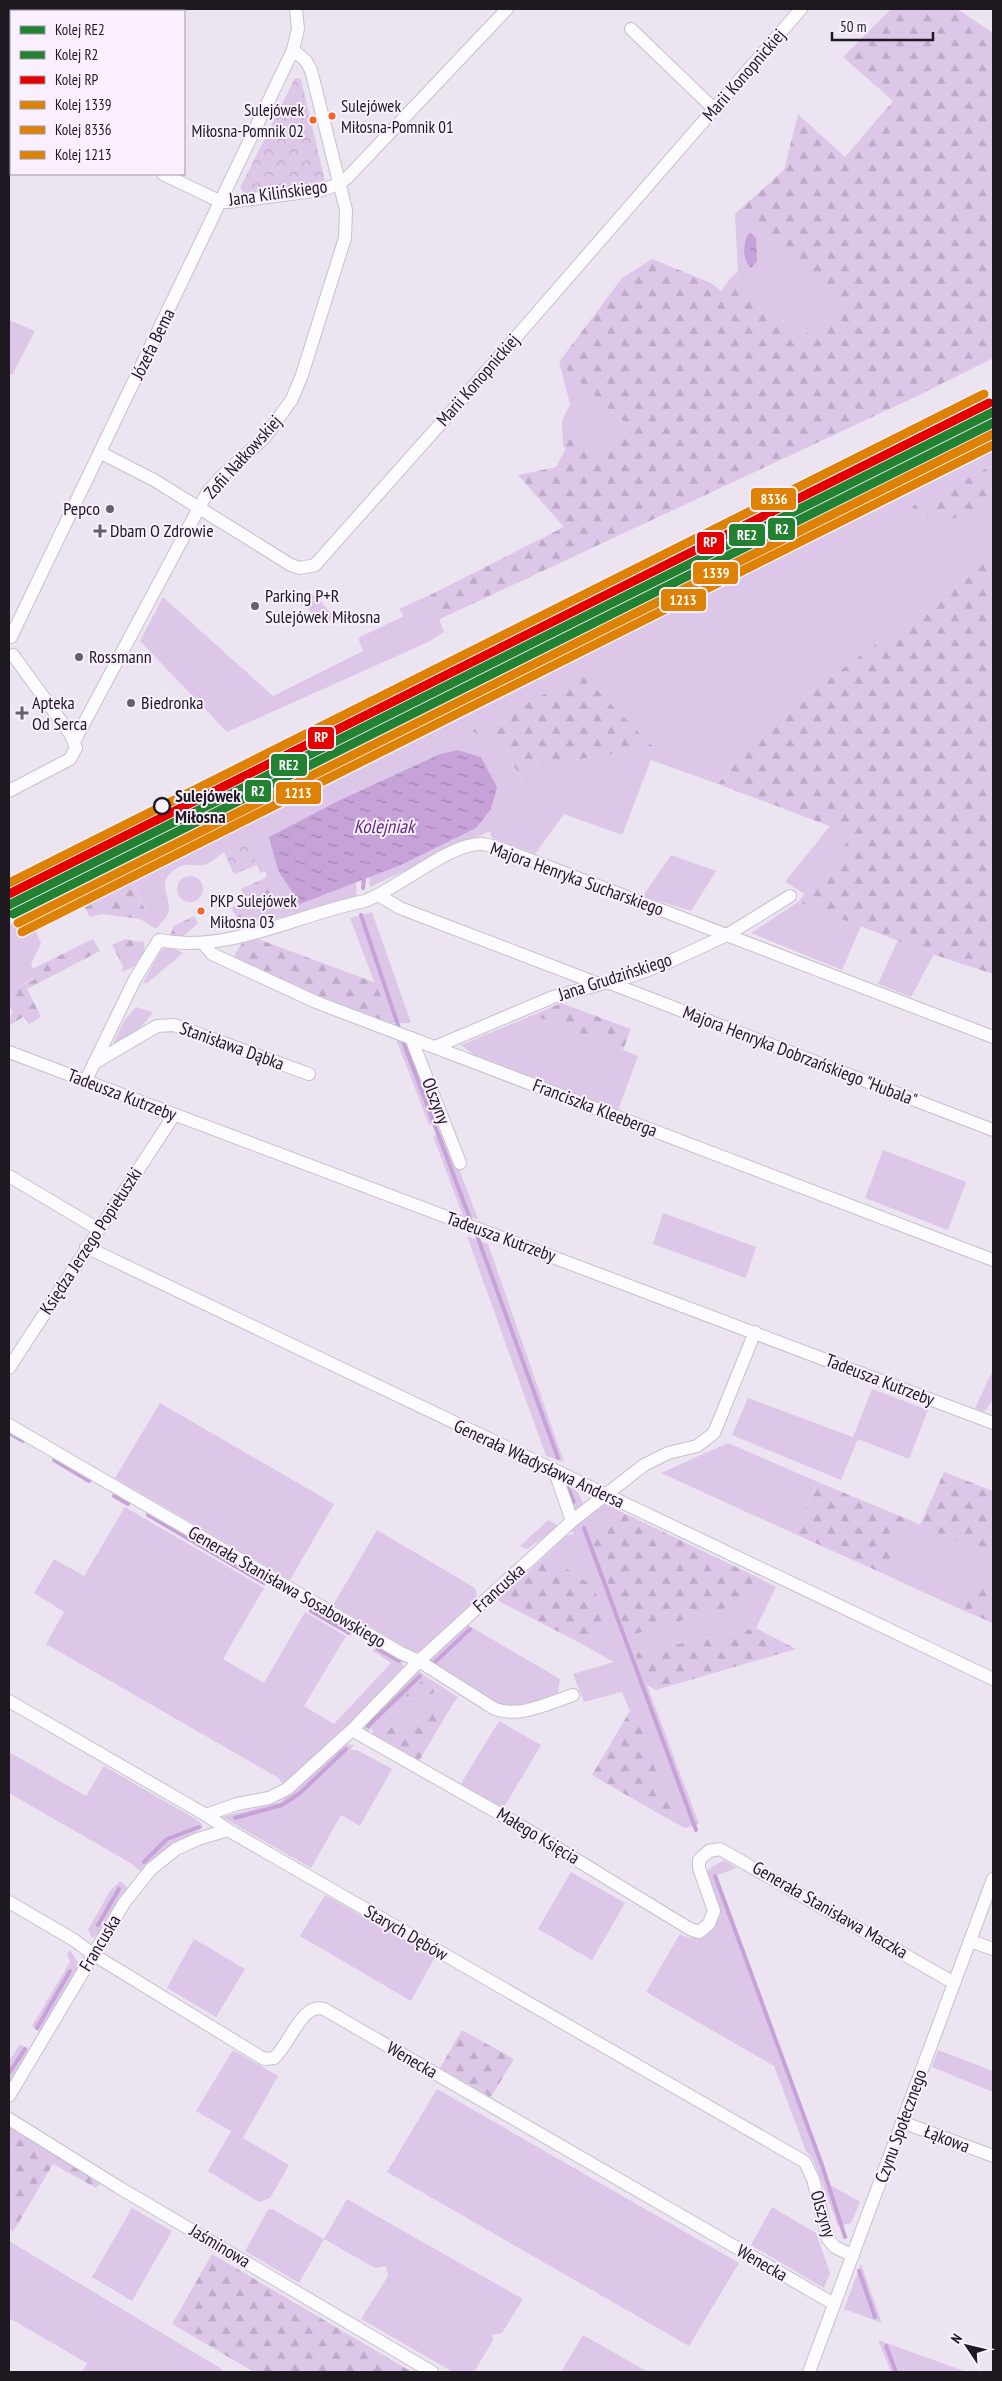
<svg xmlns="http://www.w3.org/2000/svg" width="1002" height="2381" font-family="'PT Sans Narrow',sans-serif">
<defs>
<pattern id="forest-firs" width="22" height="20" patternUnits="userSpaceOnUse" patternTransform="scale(1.25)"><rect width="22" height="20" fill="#ddc7e8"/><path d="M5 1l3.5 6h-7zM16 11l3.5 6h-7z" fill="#bdaac7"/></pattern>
<pattern id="park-crowns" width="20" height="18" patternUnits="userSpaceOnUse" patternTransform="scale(1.25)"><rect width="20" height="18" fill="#ddc7e8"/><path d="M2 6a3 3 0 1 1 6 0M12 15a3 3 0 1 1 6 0" fill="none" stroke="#bdaac7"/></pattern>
<pattern id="water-ripples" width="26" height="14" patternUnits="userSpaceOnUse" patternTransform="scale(1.25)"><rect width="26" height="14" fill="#c6a2d8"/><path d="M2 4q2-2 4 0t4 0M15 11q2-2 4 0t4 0" fill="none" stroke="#a083af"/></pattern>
</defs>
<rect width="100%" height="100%" fill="#ece4f0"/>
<g fill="#ddc7e8" fill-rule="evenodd">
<path d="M 738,211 L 843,303 L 801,337 L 733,275 L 738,272 L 735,214 Z"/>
<path d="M 9,320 L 35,331 L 12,375 L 9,373 Z"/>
<path d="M 559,362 L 630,428 L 601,456 L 562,421 L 570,404 Z"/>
<path d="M 993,423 L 993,465 L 912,507 L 967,516 L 993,501 L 993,557 L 767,725 L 718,784 L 651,760 L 622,835 L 564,814 L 535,854 L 492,838 L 490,831 L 370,887 L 369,877 L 401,865 L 497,787 L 481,757 L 458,750 L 440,754 L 340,800 L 300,904 L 356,882 L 357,899 L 292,915 L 271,883 L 263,879 L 267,876 L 265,871 L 260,873 L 257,865 L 224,852 C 218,856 210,864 204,865 C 192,867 186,861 174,870 C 155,884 173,898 168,913 C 166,919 160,924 156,929 L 140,919 L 147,913 L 122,862 L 141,853 L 155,852 L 168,846 L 176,835 L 290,778 C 307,778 316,773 326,760 ZM 473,731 L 653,747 L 538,766 L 523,784 L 505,747 Z"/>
<path d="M 304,593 C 317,593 321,603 329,611 C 334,616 341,620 344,624 L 313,617 L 303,597 Z"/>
<path d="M 430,595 L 444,632 L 428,642 L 227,732 L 140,641 L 163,597 L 273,696 L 363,651 L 358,638 L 404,616 L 399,609 Z"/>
<path d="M 830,826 L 853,835 L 805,894 L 785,882 Z"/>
<path d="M 671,855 L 716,871 L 691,911 L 643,896 Z"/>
<circle cx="190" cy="889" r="13"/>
<path d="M 798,902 L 861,926 L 842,970 L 751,933 Z"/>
<path d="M 372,912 L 411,1023 L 390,1023 L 350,918 Z"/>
<path d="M 28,915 L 41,943 L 31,964 L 35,978 L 9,991 L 9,925 Z"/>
<path d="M 898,940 L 934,954 L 911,997 L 878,984 Z"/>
<path d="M 135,941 L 144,942 C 147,959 135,968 121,972 Z"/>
<path d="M 168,945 L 183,953 L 147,983 L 143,983 L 160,952 Z"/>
<path d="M 136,1007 L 153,1012 C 145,1026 128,1038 113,1044 L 124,1021 Z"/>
<path d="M 533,1015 L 638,1056 L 617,1113 L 483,1062 L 461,1045 Z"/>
<path d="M 396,1039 L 408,1042 L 437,1123 L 429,1125 Z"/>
<path d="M 445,1132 L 478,1219 L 463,1216 L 433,1136 Z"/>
<path d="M 883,1150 L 966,1182 L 948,1230 L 865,1198 Z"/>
<path d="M 663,1213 L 756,1247 L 746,1278 L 653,1244 Z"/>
<path d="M 467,1236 L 488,1244 L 564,1462 L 546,1456 Z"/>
<path d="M 992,1372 L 993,1400 L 984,1412 L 975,1408 Z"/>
<path d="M 872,1389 L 928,1410 L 909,1459 L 858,1439 L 841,1480 L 732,1435 L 748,1398 L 853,1437 Z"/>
<path d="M 160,1403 L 334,1504 L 290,1580 L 115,1478 Z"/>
<path d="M 728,1443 L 818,1482 L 795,1534 L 661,1473 Z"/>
<path d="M 561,1480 C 573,1487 579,1490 583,1504 L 575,1515 Z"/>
<path d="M 605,1504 L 626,1514 L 588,1529 L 732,1606 L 759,1578 L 776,1587 L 756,1628 L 635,1653 L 699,1824 L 685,1828 L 668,1819 L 673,1811 L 636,1710 L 630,1711 L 622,1692 L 584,1702 L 573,1674 L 614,1662 L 580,1643 L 608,1625 L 593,1586 L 546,1555 L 566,1536 L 574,1534 L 571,1528 Z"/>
<path d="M 125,1507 L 264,1588 L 223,1659 L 264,1683 L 305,1612 L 346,1636 L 304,1706 L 334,1724 L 391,1663 L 373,1651 L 378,1645 L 402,1660 L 404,1670 L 297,1775 L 283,1784 L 277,1777 L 46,1644 L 64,1612 L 34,1593 L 54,1559 L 84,1576 Z"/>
<path d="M 907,1519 L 985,1553 L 993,1541 L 993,1569 L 960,1609 L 884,1574 Z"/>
<path d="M 548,1520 L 559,1526 L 527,1549 L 520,1546 Z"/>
<path d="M 377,1530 L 475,1588 L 477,1598 L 473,1604 L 424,1649 L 413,1654 L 410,1650 L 333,1605 Z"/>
<path d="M 466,1624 L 560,1679 L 558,1692 L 551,1698 L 517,1709 L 494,1704 L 430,1662 L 432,1657 Z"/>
<path d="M 417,1670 L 426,1677 L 403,1699 C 418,1698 432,1699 441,1686 L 458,1697 L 451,1707 L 405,1725 L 391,1727 L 376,1737 L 373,1735 L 372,1728 L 366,1733 L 364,1725 Z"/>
<path d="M 499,1721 L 541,1745 L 503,1809 L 460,1785 Z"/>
<path d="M 344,1744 L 354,1745 L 350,1750 L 357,1750 L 392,1769 L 360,1826 L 341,1815 L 311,1868 L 222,1817 L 280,1802 Z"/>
<path d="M 9,1752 L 86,1796 L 104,1766 L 194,1818 L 201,1823 L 203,1828 L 172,1845 L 142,1873 L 132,1864 L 9,1793 Z"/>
<path d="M 724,1860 L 737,1868 L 717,1875 L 830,2185 L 860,2202 L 851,2223 L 838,2226 L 813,2159 L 806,2151 L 774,2066 L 646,1992 L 680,1934 C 691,1940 701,1939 711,1930 L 706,1871 Z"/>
<path d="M 571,1872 L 625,1903 L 592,1960 L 538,1929 Z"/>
<path d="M 120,1881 L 129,1889 L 99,1934 L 92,1938 L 88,1930 L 110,1891 Z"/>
<path d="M 325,1895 L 435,1957 L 411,2001 L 300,1936 Z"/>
<path d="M 194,1939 L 245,1969 L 216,2017 L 167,1988 Z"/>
<path d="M 70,1950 L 79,1964 L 79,1970 L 41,2034 L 32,2026 L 70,1962 L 67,1954 Z"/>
<path d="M 20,2044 L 30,2051 L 9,2083 L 9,2061 Z"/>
<path d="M 233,2050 L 278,2076 L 243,2138 L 289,2165 L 270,2198 L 259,2202 L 208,2171 L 231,2131 L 196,2111 Z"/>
<path d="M 938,2050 L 993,2071 L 993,2092 L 932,2067 Z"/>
<path d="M 437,2089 L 739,2263 L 689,2346 L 387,2172 Z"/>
<path d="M 347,2199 L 523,2299 L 502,2333 L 492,2335 L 493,2340 L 474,2372 L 453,2372 L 361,2319 L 388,2276 L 386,2266 L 375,2268 L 324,2239 L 299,2283 L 245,2251 L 268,2210 L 272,2209 L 324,2239 Z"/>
<path d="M 772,2207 L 816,2233 L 830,2273 L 824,2288 L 751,2245 Z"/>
<path d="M 132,2208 L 172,2231 L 132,2301 L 92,2277 Z"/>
<path d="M 9,2241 L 220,2368 L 223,2372 L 82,2372 L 87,2363 L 9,2318 Z"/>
<path d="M 861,2264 L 882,2323 L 844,2309 Z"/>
<path d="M 583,2335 L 648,2372 L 561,2372 Z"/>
<path d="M 878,2340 L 967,2372 L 891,2372 Z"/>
</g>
<g fill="url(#forest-firs)">
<path d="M 891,9 L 957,9 L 993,33 L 993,358 L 913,398 L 438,620 L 430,595 L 564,527 L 518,475 L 556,467 L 565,450 L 563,445 L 562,421 L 601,456 L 630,428 L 559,362 L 622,278 L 652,259 L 711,283 L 721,291 L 733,275 L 801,337 L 843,303 L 738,211 L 784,170 L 798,114 L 845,157 L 893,101 L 843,57 Z"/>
<path d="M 993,465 L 993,501 L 967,516 L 938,521 L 911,507 Z"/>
<path d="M 993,557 L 993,974 L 935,955 L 798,902 L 853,835 L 718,784 L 767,725 Z"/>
<path d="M 582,675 L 653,747 L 538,766 L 523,784 L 505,747 L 472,731 Z"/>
<path d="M 122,862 L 147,914 L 140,919 L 102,914 L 90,917 L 73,887 Z"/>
<path d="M 263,879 L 271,883 L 292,915 L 271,920 L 240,922 L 231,908 L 246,900 L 241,889 Z"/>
<path d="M 194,916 L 198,923 L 180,939 L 170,936 L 174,926 Z"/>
<path d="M 247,935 L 376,983 L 390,1023 L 278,980 L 234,956 Z"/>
<path d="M 93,939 L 100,951 L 27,989 L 41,1017 L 29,1024 L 23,1017 L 9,1026 L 12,1011 L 9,1005 L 9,991 L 35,979 L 32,969 Z"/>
<path d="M 125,939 L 135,941 L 124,968 L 112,945 Z"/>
<path d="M 561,1003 L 631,1029 L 623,1050 L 533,1015 Z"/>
<path d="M 944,1472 L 993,1491 L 993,1541 L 986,1554 L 920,1525 Z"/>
<path d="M 818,1482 L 907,1519 L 884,1574 L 795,1534 Z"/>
<path d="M 626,1514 L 759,1578 L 732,1606 L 628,1636 L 588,1529 Z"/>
<path d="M 546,1555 L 593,1586 L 608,1625 L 580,1643 L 497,1600 Z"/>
<path d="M 992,1569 L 993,1569 L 993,1623 L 960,1609 Z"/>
<path d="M 756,1628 L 796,1649 L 656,1690 L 645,1684 L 635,1653 Z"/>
<path d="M 426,1677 L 441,1686 C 431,1699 417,1698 402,1699 Z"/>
<path d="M 451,1707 L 419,1761 L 376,1737 L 391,1727 L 405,1725 Z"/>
<path d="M 636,1710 L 673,1811 L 668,1819 L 592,1775 L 630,1711 Z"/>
<path d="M 462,2030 L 514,2059 L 491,2097 L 440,2068 Z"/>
<path d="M 9,2127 L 101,2182 L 96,2188 L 53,2164 L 13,2232 L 9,2229 Z"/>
<path d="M 212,2254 L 412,2372 L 254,2372 L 172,2324 Z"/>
</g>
<g fill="url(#park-crowns)">
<path d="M 295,78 L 301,79 L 325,181 L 246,195 L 240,188 Z"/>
<path d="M 245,842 L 257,865 L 234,874 L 224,852 Z"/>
</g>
<g fill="url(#water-ripples)">
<path d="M 751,233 L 756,238 L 757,261 L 751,268 C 742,260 743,245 748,234 Z"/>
<path d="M 458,750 L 481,757 L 497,787 L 491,809 L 476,828 L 401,865 L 300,904 L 278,870 L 269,837 L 340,800 L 440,754 Z"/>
</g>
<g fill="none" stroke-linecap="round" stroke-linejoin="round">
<g stroke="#c6a2d8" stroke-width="4">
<path d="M 363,888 L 364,879"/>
<path d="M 361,915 L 399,1028"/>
<path d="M 403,1041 L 472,1224"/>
<path d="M 475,1230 L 558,1458"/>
<path d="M 9,1433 L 23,1441"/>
<path d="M 54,1460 L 89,1481"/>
<path d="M 568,1488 L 574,1502"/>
<path d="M 114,1496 L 128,1504"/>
<path d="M 148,1515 L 264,1583"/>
<path d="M 584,1528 L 696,1830"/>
<path d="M 311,1611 L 349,1633"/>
<path d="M 378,1649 L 399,1661"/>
<path d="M 435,1662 L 470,1629"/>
<path d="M 368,1726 L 420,1676"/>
<path d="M 235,1818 L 282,1805 L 300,1793 L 346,1749"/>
<path d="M 144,1862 L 167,1839 L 199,1827"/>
<path d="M 715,1876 L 822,2165 L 845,2237"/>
<path d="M 98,1925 L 119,1889"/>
<path d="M 37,2028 L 70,1971"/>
<path d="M 9,2073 L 25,2049"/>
<path d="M 859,2271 L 875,2317"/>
<path d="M 886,2346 L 896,2372"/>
</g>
<g stroke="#c7c1cb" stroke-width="14">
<g id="street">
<path d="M 68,11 L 69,9"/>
<path d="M 631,29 L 714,109"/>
<path d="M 9,98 L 11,99"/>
<path d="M 9,137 L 11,131"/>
<path d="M 163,174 L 221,202 L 229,202 L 322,190 L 339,184 L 348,177 L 507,9"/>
<path d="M 101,453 L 154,480 L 291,565 L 300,568 L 315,565 L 458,404 L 801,9"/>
<path d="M 11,637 L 293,50 L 298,29 L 296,9"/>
<path d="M 75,740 L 207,493 L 221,477 L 265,437 L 292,399 L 302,375 L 345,238 L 346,210 L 311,70 L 306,61 L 293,50"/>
<path d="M 9,791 L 70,759 L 76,748 L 71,735 L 13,655"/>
<path d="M 380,896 L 400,908 L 599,984"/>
<path d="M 203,943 L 212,954 L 316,1002 L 993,1260"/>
<path d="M 607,982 L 993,1130"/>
<path d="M 411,1038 L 460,1163"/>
<path d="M 435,1047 L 553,997 L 631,976 L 662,965 L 727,935 L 790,896"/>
<path d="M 9,1052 L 993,1423"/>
<path d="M 94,1063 L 157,1026 L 174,1025 L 185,1029 L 309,1074"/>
<path d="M 85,1082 L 135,979 L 159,940 C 229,954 298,914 365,901 C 397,889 449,844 480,844 C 489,844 498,848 507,851 L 993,1037"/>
<path d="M 9,1176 L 98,1229"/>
<path d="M 86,1247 L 993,1679"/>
<path d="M 9,1368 L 174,1115"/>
<path d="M 9,1425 L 401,1653 L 419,1661 L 495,1709 C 521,1718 548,1703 573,1695"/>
<path d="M 555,1472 L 572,1521"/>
<path d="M 9,1701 L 206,1815 L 228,1830 L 805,2162 L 813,2179 L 828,2239 L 835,2247 L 853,2256"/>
<path d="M 352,1730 L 521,1826 L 690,1929 L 699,1932 L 709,1924 L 714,1911 L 699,1868 L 699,1860 L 709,1851 L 720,1849 L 954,1983"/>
<path d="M 206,1815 L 237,1804 L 269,1798 L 287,1789 L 352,1730 L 419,1661 L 572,1521 L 644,1465 L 668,1453 L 697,1446 L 714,1433 L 755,1332"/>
<path d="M 9,1902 L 74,1940 L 94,1955 L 264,2059 L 274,2058 C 290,2045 301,2002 324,2009 L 834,2304"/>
<path d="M 970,1941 L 993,1949"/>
<path d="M 9,2096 L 124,1903 L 151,1869 L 176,1849 L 198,1839 L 228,1830"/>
<path d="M 9,2119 L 120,2188 L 432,2372"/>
<path d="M 902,2122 L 993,2156"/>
<path d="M 809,2372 L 993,1879"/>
</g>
</g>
<use href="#street" stroke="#fcfbfd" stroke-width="12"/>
<g stroke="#f9effe" stroke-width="12">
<path id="rail-1" d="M 9,905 L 993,412"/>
</g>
<g stroke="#f9effe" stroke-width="12">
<path id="rail-2" d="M 13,914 L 993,423"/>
</g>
<g stroke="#f9effe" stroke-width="12">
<path id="rail-3" d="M 9,894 L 989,403"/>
</g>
<g stroke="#f9effe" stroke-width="12">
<path id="rail-4" d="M 18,923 L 993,434"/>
</g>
<g stroke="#f9effe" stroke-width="12">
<path id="rail-5" d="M 9,883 L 984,394"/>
</g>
<g stroke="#f9effe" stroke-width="12">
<path id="rail-6" d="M 22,932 L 993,445"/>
</g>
<use href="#rail-1" stroke="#238132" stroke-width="9"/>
<use href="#rail-2" stroke="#238132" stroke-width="9"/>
<use href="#rail-3" stroke="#e50000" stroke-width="9"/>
<use href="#rail-4" stroke="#dd8205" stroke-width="9"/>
<use href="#rail-5" stroke="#dd8205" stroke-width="9"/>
<use href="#rail-6" stroke="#dd8205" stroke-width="9"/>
</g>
<g fill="#f26522" stroke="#f9effe" stroke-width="2">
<circle cx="332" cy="116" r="4.5"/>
<circle cx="313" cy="120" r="4.5"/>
<circle cx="201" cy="911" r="4.5"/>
</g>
<g fill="#666069" stroke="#f9effe" stroke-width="2">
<circle cx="110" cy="509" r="5"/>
<path d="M97.5 523.5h5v5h5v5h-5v5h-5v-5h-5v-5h5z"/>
<circle cx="255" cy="606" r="5"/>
<circle cx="79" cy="657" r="5"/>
<circle cx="131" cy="703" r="5"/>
<path d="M19.5 705.5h5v5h5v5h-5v5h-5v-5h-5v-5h5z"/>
</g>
<circle fill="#f9effe" stroke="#1e1920" stroke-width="2.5" cx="162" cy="806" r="8"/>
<g text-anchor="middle" stroke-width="4" stroke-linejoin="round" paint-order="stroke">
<g font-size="17" fill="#1e1920" stroke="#f9effe" text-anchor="start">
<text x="341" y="112">Sulejówek<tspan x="341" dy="21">Miłosna-Pomnik 01</tspan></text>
<text x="304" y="116" text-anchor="end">Sulejówek<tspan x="304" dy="21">Miłosna-Pomnik 02</tspan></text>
<text x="210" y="907">PKP Sulejówek<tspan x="210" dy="21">Miłosna 03</tspan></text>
</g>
<g font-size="18" fill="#1e1920" stroke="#f9effe">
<text transform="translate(744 75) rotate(-49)" y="6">Marii Konopnickiej</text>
<text transform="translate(278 193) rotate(-8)" y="6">Jana Kilińskiego</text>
<text transform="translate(153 344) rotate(-64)" y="6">Józefa Bema</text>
<text transform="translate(478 380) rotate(-49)" y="6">Marii Konopnickiej</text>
<text transform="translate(243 457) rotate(-48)" y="6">Zofii Nałkowskiej</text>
<text transform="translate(577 879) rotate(20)" y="6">Majora Henryka Sucharskiego</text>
<text transform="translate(615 977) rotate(-18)" y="6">Jana Grudzińskiego</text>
<text transform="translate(232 1046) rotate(20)" y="6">Stanisława Dąbka</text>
<text transform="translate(800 1056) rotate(21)" y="6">Majora Henryka Dobrzańskiego "Hubala"</text>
<text transform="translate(122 1095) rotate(21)" y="6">Tadeusza Kutrzeby</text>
<text transform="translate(436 1101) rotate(69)" y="6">Olszyny</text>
<text transform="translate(595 1108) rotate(21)" y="6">Franciszka Kleeberga</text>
<text transform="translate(501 1237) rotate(20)" y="6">Tadeusza Kutrzeby</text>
<text transform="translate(91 1241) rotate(-57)" y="6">Księdza Jerzego Popiełuszki</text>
<text transform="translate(880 1380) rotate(21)" y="6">Tadeusza Kutrzeby</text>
<text transform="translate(539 1464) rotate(25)" y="6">Generała Władysława Andersa</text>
<text transform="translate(287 1587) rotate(30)" y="6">Generała Stanisława Sosabowskiego</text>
<text transform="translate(499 1588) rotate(-42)" y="6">Francuska</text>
<text transform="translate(538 1836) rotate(31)" y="6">Małego Księcia</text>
<text transform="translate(830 1910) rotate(30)" y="6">Generała Stanisława Maczka</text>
<text transform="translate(406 1933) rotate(30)" y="6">Starych Dębów</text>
<text transform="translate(100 1943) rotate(-59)" y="6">Francuska</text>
<text transform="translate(412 2060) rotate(30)" y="6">Wenecka</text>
<text transform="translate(901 2126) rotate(-70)" y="6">Czynu Społecznego</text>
<text transform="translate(947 2139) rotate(21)" y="6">Łąkowa</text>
<text transform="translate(823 2214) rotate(73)" y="6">Olszyny</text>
<text transform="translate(220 2246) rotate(31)" y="6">Jaśminowa</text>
<text transform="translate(762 2263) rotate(30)" y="6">Wenecka</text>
</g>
<g font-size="18" fill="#1e1920" stroke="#f9effe" text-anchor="start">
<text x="100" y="515" text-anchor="end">Pepco</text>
<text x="110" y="537">Dbam O Zdrowie</text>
<text x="265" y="602">Parking P+R<tspan x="265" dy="21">Sulejówek Miłosna</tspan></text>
<text x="89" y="663">Rossmann</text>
<text x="32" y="709">Apteka<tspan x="32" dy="21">Od Serca</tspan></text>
<text x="141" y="709">Biedronka</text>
</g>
<g font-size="18" font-weight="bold" fill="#1e1920" stroke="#f9effe" text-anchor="start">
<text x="175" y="802">Sulejówek<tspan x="175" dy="21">Miłosna</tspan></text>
</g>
<g font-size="19" font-style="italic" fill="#63297e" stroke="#f9effe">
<text x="384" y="833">Kolejniak</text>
</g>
</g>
<g stroke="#f9effe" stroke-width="2">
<rect x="750" y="487" width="47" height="24" rx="5" fill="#dd8205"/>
<rect x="767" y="517" width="29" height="24" rx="5" fill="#238132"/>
<rect x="728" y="523" width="38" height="24" rx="5" fill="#238132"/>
<rect x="696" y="531" width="29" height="24" rx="5" fill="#e50000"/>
<rect x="692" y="561" width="47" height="24" rx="5" fill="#dd8205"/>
<rect x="660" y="588" width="47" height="24" rx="5" fill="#dd8205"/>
<rect x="307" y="726" width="28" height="24" rx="5" fill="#e50000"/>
<rect x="270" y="753" width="38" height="24" rx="5" fill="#238132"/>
<rect x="244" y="779" width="28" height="24" rx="5" fill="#238132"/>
<rect x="275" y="781" width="47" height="24" rx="5" fill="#dd8205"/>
</g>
<g font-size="14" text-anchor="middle" font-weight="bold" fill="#fff">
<text x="774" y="504">8336</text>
<text x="782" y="534">R2</text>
<text x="747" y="540">RE2</text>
<text x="710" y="547">RP</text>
<text x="716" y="578">1339</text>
<text x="683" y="605">1213</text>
<text x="321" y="742">RP</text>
<text x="289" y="770">RE2</text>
<text x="258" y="796">R2</text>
<text x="298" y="798">1213</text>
</g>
<rect width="1002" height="2381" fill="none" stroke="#1e1920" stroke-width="20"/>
<rect x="10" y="10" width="175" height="165" fill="#f9effe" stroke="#a199a5"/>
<rect x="20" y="26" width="25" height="8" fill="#238132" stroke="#a199a5"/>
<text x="55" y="35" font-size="15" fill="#1e1920">Kolej RE2</text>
<rect x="20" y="51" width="25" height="8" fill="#238132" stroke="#a199a5"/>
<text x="55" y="60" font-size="15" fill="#1e1920">Kolej R2</text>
<rect x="20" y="76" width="25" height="8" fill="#e50000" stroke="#a199a5"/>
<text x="55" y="85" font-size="15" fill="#1e1920">Kolej RP</text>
<rect x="20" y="101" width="25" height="8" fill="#dd8205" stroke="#a199a5"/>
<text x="55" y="110" font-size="15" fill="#1e1920">Kolej 1339</text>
<rect x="20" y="126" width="25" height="8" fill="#dd8205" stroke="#a199a5"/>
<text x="55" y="135" font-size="15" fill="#1e1920">Kolej 8336</text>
<rect x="20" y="151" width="25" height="8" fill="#dd8205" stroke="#a199a5"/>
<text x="55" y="160" font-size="15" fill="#1e1920">Kolej 1213</text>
<g transform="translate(967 2346) rotate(305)" stroke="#f9effe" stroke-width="4" paint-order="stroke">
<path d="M0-4L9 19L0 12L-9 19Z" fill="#1e1920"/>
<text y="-8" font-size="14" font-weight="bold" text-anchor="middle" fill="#1e1920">N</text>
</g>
<path d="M832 32v8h101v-8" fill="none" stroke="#1e1920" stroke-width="2.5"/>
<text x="840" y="32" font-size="15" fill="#1e1920" stroke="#f9effe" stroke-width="4" paint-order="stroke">50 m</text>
</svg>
